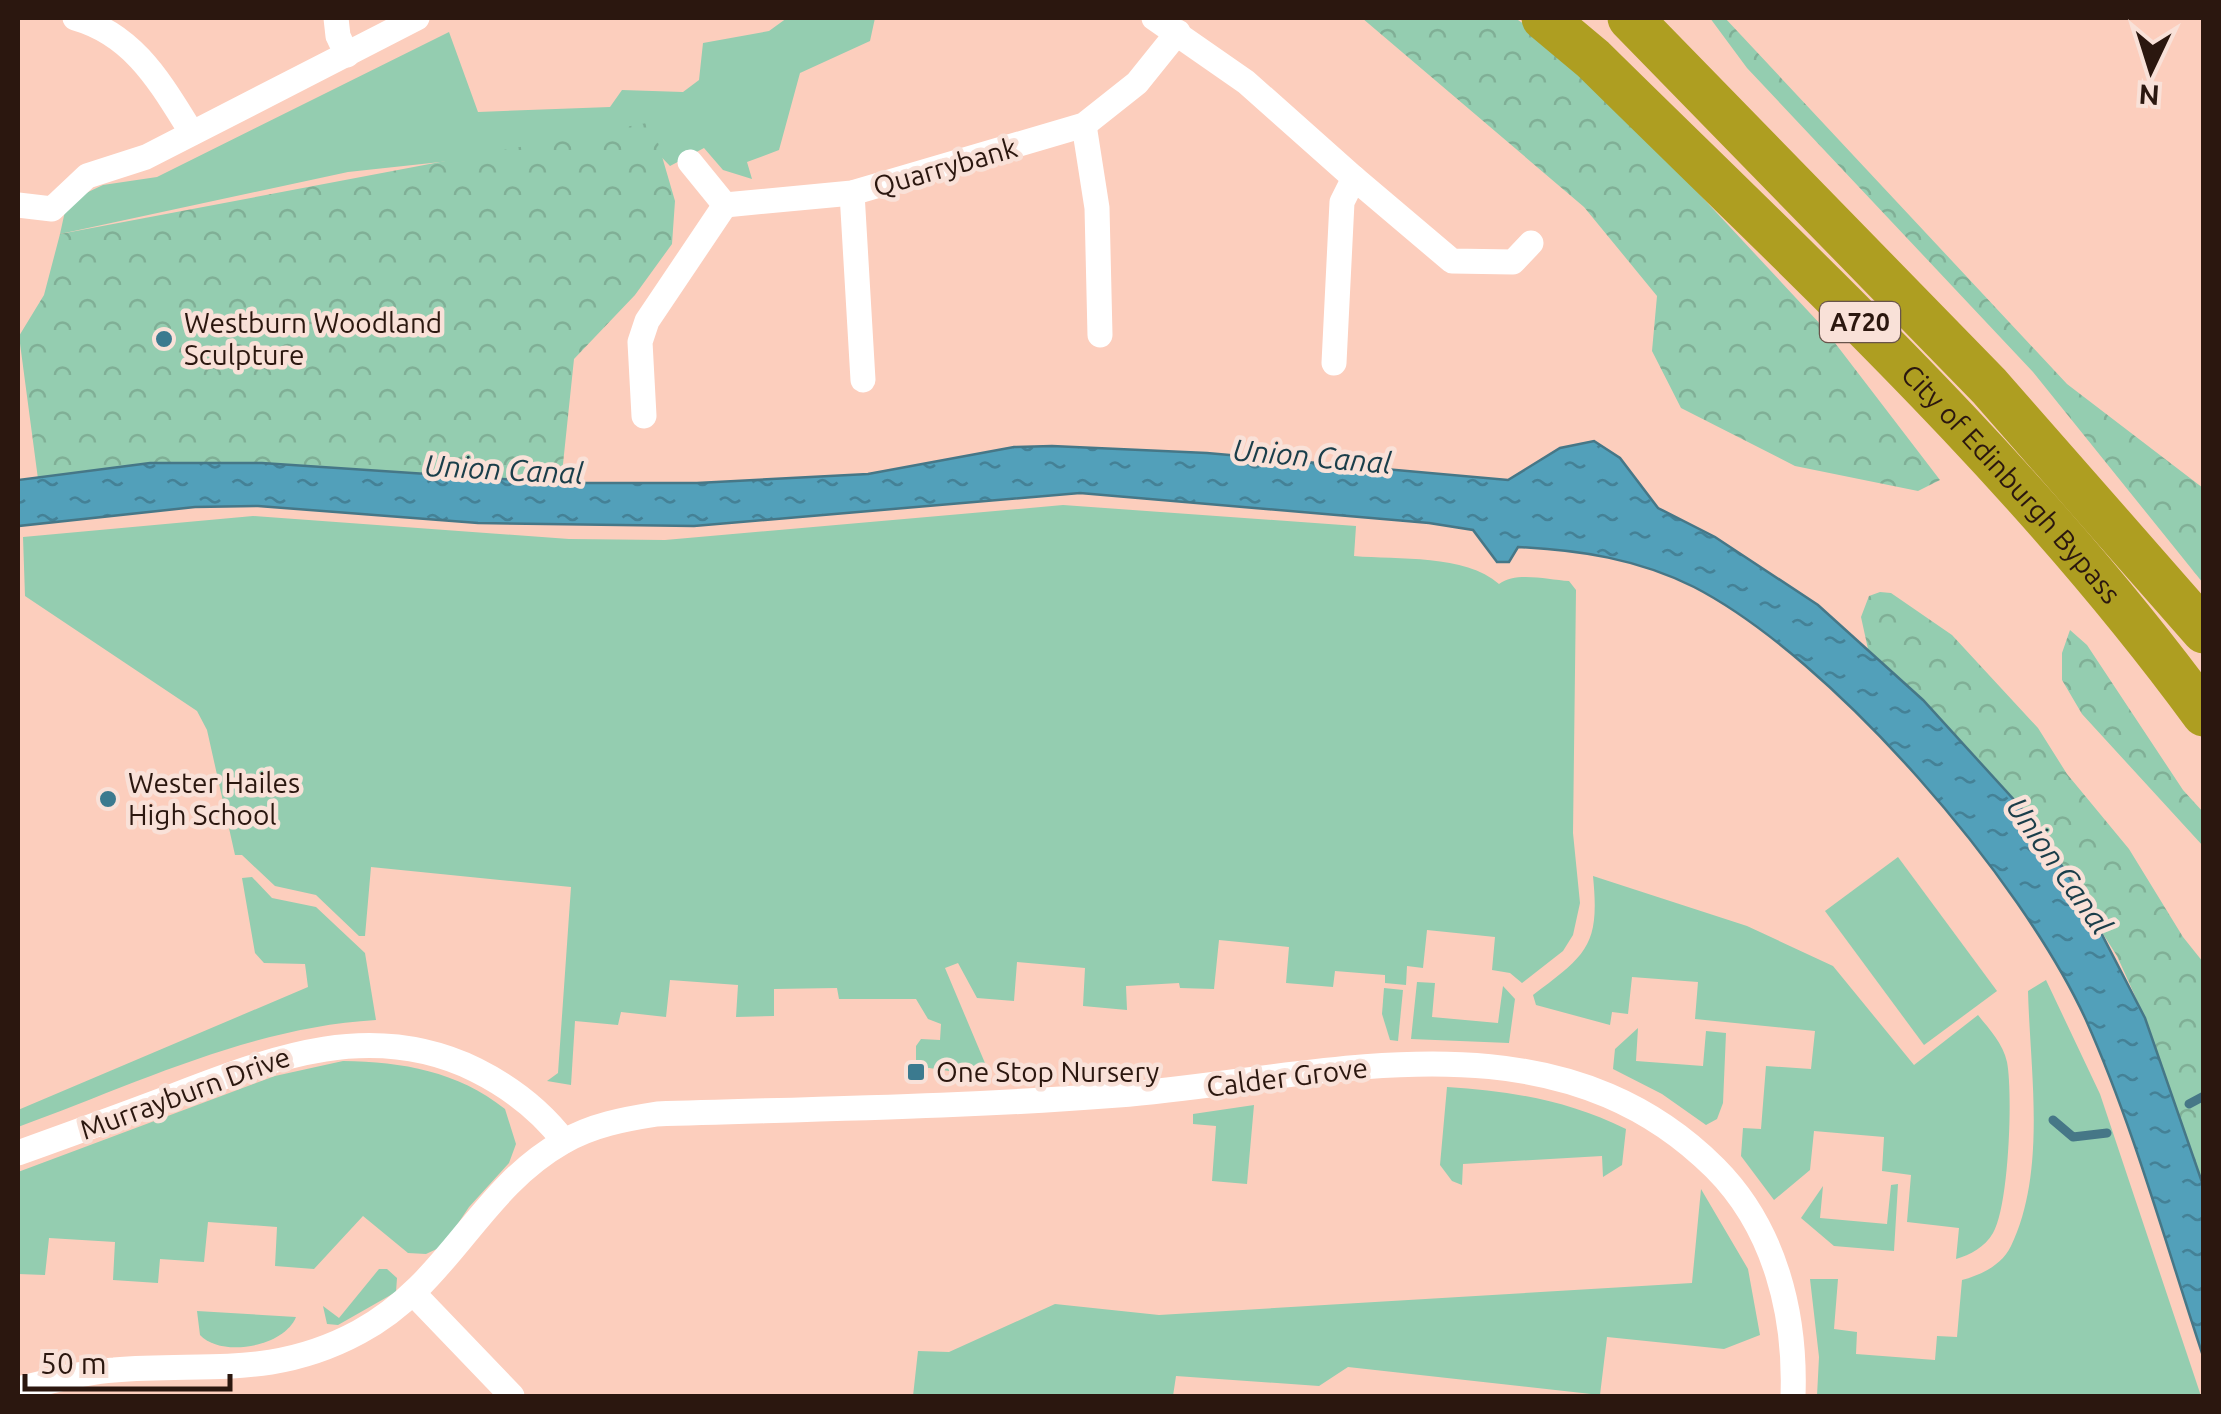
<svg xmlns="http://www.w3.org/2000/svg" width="2221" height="1414" font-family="Ubuntu,sans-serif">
<defs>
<pattern id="forest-crowns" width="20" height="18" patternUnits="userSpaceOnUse" patternTransform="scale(2.5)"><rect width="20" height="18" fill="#94cdb0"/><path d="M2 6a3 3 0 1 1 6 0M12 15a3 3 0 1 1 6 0" fill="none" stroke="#80af96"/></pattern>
<pattern id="water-ripples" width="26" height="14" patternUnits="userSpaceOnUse" patternTransform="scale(2.5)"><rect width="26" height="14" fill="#52a0ba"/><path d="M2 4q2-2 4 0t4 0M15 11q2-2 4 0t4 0" fill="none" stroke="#448196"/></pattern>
</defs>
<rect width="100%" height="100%" fill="#fccebd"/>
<g fill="#94cdb0">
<path d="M 787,18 L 875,18 L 870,41 L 800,73 L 779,150 L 747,162 L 752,179 L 723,170 L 704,148 L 670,166 L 645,140 L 348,172 L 60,234 L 67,202 L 103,185 L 157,177 L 449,32 L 478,112 L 610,107 L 622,90 L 683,92 L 699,80 L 703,43 L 769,31 Z"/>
<path d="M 1063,505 L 1356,526 L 1354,556 C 1398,560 1465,554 1499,584 C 1516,571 1548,580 1569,581 L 1576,590 L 1573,833 L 1580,903 L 1573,935 L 1563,951 L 1522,983 L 1510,973 L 1492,970 L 1495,937 L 1427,930 L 1423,968 L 1407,966 L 1406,985 L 1385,983 L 1385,975 L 1335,971 L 1333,987 L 1286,983 L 1289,947 L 1219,940 L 1214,989 L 1180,988 L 1179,983 L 1126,986 L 1127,1010 L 1083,1006 L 1085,968 L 1017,962 L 1014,1001 L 977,998 L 958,963 L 945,968 L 990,1075 L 982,1076 L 916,1066 L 916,1046 L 921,1039 L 940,1040 L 941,1024 L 928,1019 L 916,999 L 839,999 L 837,988 L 774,989 L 774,1016 L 736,1017 L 738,985 L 670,980 L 666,1017 L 621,1012 L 618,1025 L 575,1021 L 571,1085 L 547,1081 L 558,1073 L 571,887 L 371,867 L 365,936 L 359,936 L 316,895 L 275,886 L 242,855 L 235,855 L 207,730 L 197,711 L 25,596 L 23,537 L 253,516 L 569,539 L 665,540 Z"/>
<path d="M 1898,857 L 1997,991 L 1924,1045 L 1825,911 Z"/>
<path d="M 1593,876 L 1747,926 L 1833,966 L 1914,1065 L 1978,1015 C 1989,1029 2003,1043 2007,1062 C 2013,1093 2009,1207 1993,1233 C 1985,1247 1970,1255 1956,1259 L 1959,1228 L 1907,1222 L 1911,1175 L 1882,1171 L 1884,1137 L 1814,1131 L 1810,1170 L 1774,1200 L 1741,1156 L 1743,1128 L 1761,1129 L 1766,1066 L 1811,1069 L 1815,1031 L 1695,1019 L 1698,982 L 1632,977 L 1628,1014 L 1612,1012 L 1610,1025 L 1536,1005 L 1533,995 C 1587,954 1600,946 1593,876 Z"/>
<path d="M 252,877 L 272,898 L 316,907 L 365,953 L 376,1020 C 251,1027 134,1085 18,1127 L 18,1110 L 308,987 L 305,964 L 264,963 L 255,953 L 242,878 Z"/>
<path d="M 2046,980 L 2100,1094 L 2201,1396 L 1817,1396 L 1819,1357 L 1810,1279 L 1838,1279 L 1834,1329 L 1857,1332 L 1856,1354 L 1935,1360 L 1937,1336 L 1957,1337 L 1962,1280 C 1981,1275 2002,1265 2011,1246 C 2047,1171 2030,1071 2028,991 Z"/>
<path d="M 1417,982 L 1435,983 L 1432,1017 L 1498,1023 L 1503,986 L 1515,999 L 1509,1043 L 1411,1039 Z"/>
<path d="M 1384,988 L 1403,990 L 1398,1041 L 1390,1040 L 1382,1014 Z"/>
<path d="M 1638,1028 L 1636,1061 L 1703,1066 L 1706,1031 L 1726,1033 L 1723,1103 L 1717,1119 L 1706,1125 L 1662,1094 L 1613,1069 L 1615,1049 Z"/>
<path d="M 343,1061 C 403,1062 457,1071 505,1109 L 516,1144 L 509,1163 L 469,1207 L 443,1246 L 426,1254 L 408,1253 L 363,1216 L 314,1269 L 275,1266 L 277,1227 L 208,1222 L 204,1262 L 160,1259 L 158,1283 L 113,1280 L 115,1242 L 49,1238 L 45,1275 L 18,1274 L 18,1172 L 275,1076 Z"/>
<path d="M 1447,1087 C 1511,1091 1567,1100 1626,1129 L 1622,1165 L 1603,1177 L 1602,1156 L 1463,1164 L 1462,1185 L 1452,1181 L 1440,1165 Z"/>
<path d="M 1254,1105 L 1247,1184 L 1212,1181 L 1216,1126 L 1193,1124 L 1193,1114 Z"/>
<path d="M 1898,1184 L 1894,1251 L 1834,1246 L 1801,1218 L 1823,1186 L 1820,1218 L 1887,1224 L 1891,1185 Z"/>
<path d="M 1701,1189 L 1748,1269 L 1760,1335 L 1724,1349 L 1607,1337 L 1600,1395 L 1348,1367 L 1319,1386 L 1176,1376 L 1173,1396 L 913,1396 L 918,1351 L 949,1352 L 1055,1304 L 1159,1315 L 1692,1283 Z"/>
<path d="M 379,1269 L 387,1269 L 397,1278 L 396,1292 L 338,1325 L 327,1324 L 323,1306 L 339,1318 Z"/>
<path d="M 197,1311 L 296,1317 C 284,1347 221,1358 200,1335 Z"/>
</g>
<g fill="url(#forest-crowns)">
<path d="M 1362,18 L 1515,18 L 1524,24 L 1663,155 L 1822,326 L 1940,480 L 1918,491 L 1795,466 L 1681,408 L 1652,351 L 1657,296 L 1584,207 Z"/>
<path d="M 1710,18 L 1725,18 L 2067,384 L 2203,488 L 2203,583 L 2033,372 L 1747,68 Z"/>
<path d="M 652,122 L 675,201 L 672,244 L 635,295 L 574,359 L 561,483 L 262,463 L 150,463 L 38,479 L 19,336 L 44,295 L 60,234 Z"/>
<path d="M 1880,592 L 1891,593 L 1952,635 L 2038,728 L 2067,774 L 2129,849 L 2183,937 L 2203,962 L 2203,1185 L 2145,1018 L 2117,956 L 2027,814 L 1923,700 L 1868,649 L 1861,617 L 1869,596 Z"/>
<path d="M 2070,630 L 2087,645 L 2183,790 L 2203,812 L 2203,846 L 2082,714 L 2062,680 L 2062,653 Z"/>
</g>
<path fill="url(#water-ripples)" stroke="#467787" stroke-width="2.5" d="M 1594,441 L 1620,458 L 1658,508 L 1715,537 L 1818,605 L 1923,700 L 2027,814 L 2082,896 L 2145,1018 L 2203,1185 L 2203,1356 C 2166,1245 2134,1128 2086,1020 C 2021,878 1833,659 1694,587 C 1638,559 1580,550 1518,547 L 1509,562 L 1497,562 L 1473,530 L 1429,523 L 1080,493 L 694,526 L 478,523 L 258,506 L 195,507 L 18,526 L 18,480 L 150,463 L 262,463 L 561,483 L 697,483 L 868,474 L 1014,447 L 1052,446 L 1207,453 L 1508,480 L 1560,448 Z"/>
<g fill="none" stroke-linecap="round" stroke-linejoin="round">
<g stroke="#467787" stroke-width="9">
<path d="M 2189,1104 L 2204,1096"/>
<path d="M 2053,1120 L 2073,1137 L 2107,1133"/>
</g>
<g stroke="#fff" stroke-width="25">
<path d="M 75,18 C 135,35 161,84 192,133"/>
<path d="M 336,18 L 338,36 L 347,55"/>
<path d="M 1154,18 L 1246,82 L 1354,178"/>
<path d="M 1084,125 L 1097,208 L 1100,335"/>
<path d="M 690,162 L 725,205"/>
<path d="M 852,193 L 863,380"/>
<path d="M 18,205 L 52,209 L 87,176 L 146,157 L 417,18"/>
<path d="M 725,205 L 852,193 L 1084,125 L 1137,83 L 1178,32"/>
<path d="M 1334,363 L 1342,202 L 1354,178 L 1452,261 L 1513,262 L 1531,243"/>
<path d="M 644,416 L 640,342 L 647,321 L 725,205"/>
<path d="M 18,1153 C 68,1135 118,1117 168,1098 C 270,1059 370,1018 476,1070 C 510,1087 541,1111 564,1141"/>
<path d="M 415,1295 L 512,1396"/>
<path d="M 18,1389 C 49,1382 82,1372 114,1370 C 205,1362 272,1379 359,1332 C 450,1283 477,1191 563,1142 C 592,1125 625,1119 657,1114 C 810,1109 965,1107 1118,1095 C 1320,1079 1550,1004 1715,1168 C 1775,1228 1796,1314 1793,1396"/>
</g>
<g stroke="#ae9e21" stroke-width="45">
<path id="s1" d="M 1544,18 L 1593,59 C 1806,269 2027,472 2204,714"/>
<path d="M 1630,18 L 1989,386 L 2204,631"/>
</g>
</g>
<g fill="#3b7a8f" stroke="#f9e1d8" stroke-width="4">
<circle cx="164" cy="339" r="10"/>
<circle cx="108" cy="799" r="10"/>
<rect x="906" y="1062" width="20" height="20" rx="5"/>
</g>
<g text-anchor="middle" stroke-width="9" stroke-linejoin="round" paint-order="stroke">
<rect fill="#f9e1d8" stroke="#69544b" stroke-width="2.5" x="1820" y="302" width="80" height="40" rx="8"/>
<g font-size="25" font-weight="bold" fill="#2b170f">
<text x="1860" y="331">A720</text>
</g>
<g font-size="28" fill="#2b170f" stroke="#f9e1d8">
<text transform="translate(945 167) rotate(-16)" y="10">Quarrybank</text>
<text dy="10" stroke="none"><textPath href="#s1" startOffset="660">City of Edinburgh Bypass</textPath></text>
<text transform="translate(1287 1077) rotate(-7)" y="10">Calder Grove</text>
<text transform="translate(185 1093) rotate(-20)" y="10">Murrayburn Drive</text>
</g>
<g font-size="28" fill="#2b170f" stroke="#f9e1d8" text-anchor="start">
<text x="184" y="333">Westburn Woodland<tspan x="184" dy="32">Sculpture</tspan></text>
<text x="128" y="793">Wester Hailes<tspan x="128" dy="32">High School</tspan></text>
<text x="936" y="1082">One Stop Nursery</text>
</g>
<g font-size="30" font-style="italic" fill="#1a3e4a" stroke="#f9e1d8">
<text transform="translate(1312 457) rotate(5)" y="10">Union Canal</text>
<text transform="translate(504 470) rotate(3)" y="10">Union Canal</text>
<text transform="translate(2059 866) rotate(55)" y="10">Union Canal</text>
</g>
</g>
<rect width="2221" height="1414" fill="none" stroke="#2b170f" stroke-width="40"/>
<g transform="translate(2151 70) rotate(184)" stroke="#f9e1d8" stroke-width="8" paint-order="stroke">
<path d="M0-8L18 38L0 25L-18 38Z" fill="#2b170f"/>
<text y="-15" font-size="28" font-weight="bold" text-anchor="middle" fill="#2b170f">N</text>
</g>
<path d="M25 1374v15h205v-15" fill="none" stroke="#2b170f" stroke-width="5"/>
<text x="40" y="1374" font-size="30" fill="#2b170f" stroke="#f9e1d8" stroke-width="8" paint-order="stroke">50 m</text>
</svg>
